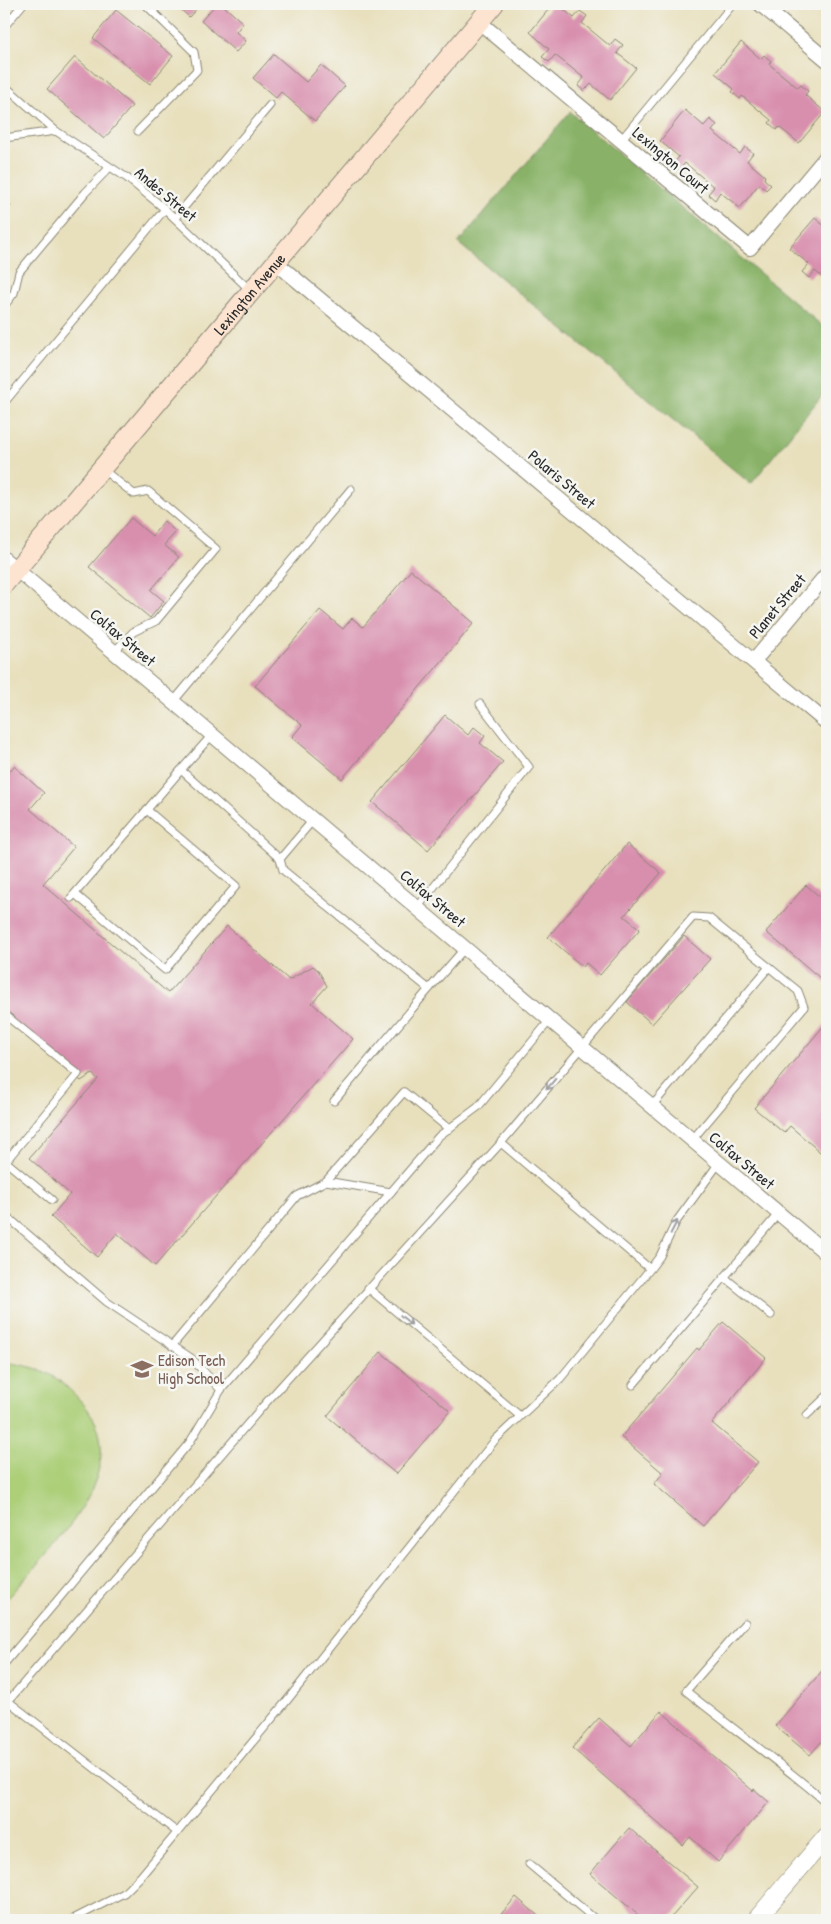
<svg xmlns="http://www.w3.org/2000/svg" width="831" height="1924" font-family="'Patrick Hand',sans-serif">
<rect width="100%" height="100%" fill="#f6f6f2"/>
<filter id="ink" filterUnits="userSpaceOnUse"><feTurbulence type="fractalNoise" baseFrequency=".02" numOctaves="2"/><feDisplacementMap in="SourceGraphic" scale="10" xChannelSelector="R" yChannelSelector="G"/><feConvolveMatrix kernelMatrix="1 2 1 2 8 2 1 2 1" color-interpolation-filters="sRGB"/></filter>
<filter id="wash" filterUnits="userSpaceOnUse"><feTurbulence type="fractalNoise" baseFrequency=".0096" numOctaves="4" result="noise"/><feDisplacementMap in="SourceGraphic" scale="20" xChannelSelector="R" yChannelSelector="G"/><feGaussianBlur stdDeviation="1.12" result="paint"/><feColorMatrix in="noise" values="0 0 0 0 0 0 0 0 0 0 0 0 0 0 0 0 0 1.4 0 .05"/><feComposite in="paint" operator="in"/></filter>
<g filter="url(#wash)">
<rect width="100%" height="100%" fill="#e8e0bd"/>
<path fill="#accf78" stroke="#6c7d52" d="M 10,1363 C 43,1368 55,1374 78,1398 C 146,1466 47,1551 4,1602 L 4,1364 Z"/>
<path fill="#89b268" stroke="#5a6e4a" d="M 570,112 L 827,330 L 827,389 L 751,484 L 458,243 Z"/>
<g id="blocks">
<g fill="#d88ead">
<path d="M 175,4 L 201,4 L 189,17 Z"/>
<path d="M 216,4 L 226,4 L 224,6 L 243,23 L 236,32 L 246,41 L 236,52 L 201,21 Z"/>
<path d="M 553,4 L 557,4 L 574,18 L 580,11 L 587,16 L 582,23 L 610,46 L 615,39 L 623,45 L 617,53 L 636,68 L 610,100 L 591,84 L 584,91 L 578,86 L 584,78 L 555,55 L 549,62 L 542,57 L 549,49 L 530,32 Z"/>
<path d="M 116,10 L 173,56 L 150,84 L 93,38 Z"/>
<path d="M 741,42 L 761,59 L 764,55 L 771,61 L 769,64 L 798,88 L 801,85 L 808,91 L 805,95 L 825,112 L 799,143 L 779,127 L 777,130 L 769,123 L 771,120 L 742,96 L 740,99 L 732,92 L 734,89 L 715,73 Z"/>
<path d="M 274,54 L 306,82 L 321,65 L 345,86 L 315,121 L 281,92 L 276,98 L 253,78 Z"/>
<path d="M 75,57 L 132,106 L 104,139 L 47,89 Z"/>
<path d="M 685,110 L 704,126 L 710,119 L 717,125 L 712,131 L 740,154 L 745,147 L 753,153 L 747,161 L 765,176 L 764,179 L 771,185 L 766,190 L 759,184 L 740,208 L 720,192 L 715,200 L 708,194 L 714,187 L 685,163 L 679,170 L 672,165 L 679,157 L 660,141 Z"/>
<path d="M 4,200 L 11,205 L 4,214 Z"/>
<path d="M 815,218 L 827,228 L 827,281 L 815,271 L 809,278 L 802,272 L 809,264 L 789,248 Z"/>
<path d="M 131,518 L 152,536 L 164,521 L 176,532 L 164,545 L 179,557 L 151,590 L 164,601 L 150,618 L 89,567 Z"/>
<path d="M 411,570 L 474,623 L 342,779 L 292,737 L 302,725 L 255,686 L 320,610 L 343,629 L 352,618 L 363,627 Z"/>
<path d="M 445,715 L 468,735 L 474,727 L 485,736 L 480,743 L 503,762 L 428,850 L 372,802 Z"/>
<path d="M 14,766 L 44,793 L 30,809 L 74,847 L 43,884 L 168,993 L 227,926 L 289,980 L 313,966 L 318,970 L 327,986 L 312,1003 L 353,1039 L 155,1266 L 117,1233 L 97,1257 L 51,1217 L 70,1194 L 29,1158 L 98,1079 L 92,1074 L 81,1081 L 4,1014 L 4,778 Z"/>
<path d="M 627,844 L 661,873 L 624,916 L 640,929 L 600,975 L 586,963 L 583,967 L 548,937 Z"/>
<path d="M 806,885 L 827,903 L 827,984 L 766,932 Z"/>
<path d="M 684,936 L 710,959 L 652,1024 L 627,1002 Z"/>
<path d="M 827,1022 L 827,1158 L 790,1126 L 784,1133 L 754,1108 Z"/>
<path d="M 723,1322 L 766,1358 L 712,1423 L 758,1462 L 703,1526 L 654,1484 L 663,1473 L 621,1437 L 697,1348 L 699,1350 Z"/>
<path d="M 381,1352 L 450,1411 L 396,1474 L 327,1416 Z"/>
<path d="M 827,1665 L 827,1735 L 810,1755 L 775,1726 Z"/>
<path d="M 661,1711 L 753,1791 L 754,1789 L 769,1802 L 718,1862 L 690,1837 L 683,1845 L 572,1748 L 599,1718 L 631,1746 Z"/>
<path d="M 629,1828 L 698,1887 L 669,1920 L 644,1920 L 590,1874 Z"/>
<path d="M 516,1897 L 543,1920 L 496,1920 Z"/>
</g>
</g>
</g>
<g filter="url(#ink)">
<use href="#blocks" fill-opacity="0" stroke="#8a8674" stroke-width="1"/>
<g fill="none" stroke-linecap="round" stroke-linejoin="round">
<g stroke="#8a8674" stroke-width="9">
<g id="service">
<path d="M 4,27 L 23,4"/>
<path d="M 4,85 L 56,131 L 127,178 L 165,209 L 250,290"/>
<path d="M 138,131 L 197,70 L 194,52 L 145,4"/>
<path d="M 4,138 L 56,131"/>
<path d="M 621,140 L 733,4"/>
<path d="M 175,218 L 270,105"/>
<path d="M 4,306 L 14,293 L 19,272 L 85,193 L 109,168"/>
<path d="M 4,403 L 165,209"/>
<path d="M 102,469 L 134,494 L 148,491 L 216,549 L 156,621 L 133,632 L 114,652"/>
<path d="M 173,702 L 351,489"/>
<path d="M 212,735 L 181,770 L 280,859 L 283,870 L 429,989 L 465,948"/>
<path d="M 280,859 L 313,820"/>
<path d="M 75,894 L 165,970 L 236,886 L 147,810"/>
<path d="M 71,898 L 181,770"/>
<path d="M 417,908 L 529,767 L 480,704"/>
<path d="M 4,1014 L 78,1074 L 6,1161"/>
<path d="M 334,1101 L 429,989"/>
<path d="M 652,1106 L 769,967"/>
<path d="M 501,1143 L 650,1269"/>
<path d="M 4,1160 L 52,1200"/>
<path d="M 391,1192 L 326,1181 L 404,1092 L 449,1129"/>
<path d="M 4,1214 L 107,1302 L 191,1358 L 221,1390"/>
<path d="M 724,1277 L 771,1315"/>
<path d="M 368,1288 L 520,1416"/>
<path d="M 172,1346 L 297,1196 L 326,1181"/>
<path d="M 633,1385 L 779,1213"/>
<path d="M 807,1415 L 827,1396"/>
<path d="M 745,1623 L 686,1691 C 733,1729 782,1764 827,1803"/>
<path d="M 4,1664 L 190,1442 L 221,1390 L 439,1136 L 478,1107 L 550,1020"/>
<path d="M 8,1701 L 177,1832"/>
<path d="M 4,1706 L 263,1406 L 501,1143 L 693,917 L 709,918 L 798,991 L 804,1007 L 692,1140"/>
<path d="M 529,1864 L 596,1920"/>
<path d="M 71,1920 L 124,1893 L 141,1876 L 285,1703 L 495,1440 L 560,1379 L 650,1269 L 660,1256 L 676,1222 L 719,1163"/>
</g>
</g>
<g stroke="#8a8674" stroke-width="16">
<g id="minor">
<path d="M 760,4 L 827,60"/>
<path d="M 478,21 L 750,248 L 827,156"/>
<path d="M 274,261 L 827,723"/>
<path d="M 4,559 L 827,1254"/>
<path d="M 754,661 L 827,574"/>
</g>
</g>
<g stroke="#8a8674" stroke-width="19">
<path id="tertiary" d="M 756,1920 L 827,1836"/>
</g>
<g stroke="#8a8674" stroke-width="21">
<g id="secondary">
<path id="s1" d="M 4,584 L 494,4"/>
</g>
</g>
<use href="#service" stroke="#fff" stroke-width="7"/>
<use href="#minor" stroke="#fff" stroke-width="14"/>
<use href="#tertiary" stroke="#fff" stroke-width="18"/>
<use href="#secondary" stroke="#fde4d1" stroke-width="19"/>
</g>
<defs><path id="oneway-shaft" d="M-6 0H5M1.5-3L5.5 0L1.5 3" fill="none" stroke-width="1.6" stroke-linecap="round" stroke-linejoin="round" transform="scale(1.25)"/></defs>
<g stroke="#a0a0a0">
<use href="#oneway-shaft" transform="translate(551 1084) rotate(130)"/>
<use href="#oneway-shaft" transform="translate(674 1227) rotate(-63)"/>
<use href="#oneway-shaft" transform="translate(406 1320) rotate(40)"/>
</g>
</g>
<defs>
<g id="school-bare" transform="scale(1.725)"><path d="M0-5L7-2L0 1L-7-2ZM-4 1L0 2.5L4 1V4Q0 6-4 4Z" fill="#8d6e63" stroke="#f6f6f2" stroke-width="2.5" paint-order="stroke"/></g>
</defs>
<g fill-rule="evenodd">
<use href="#school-bare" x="142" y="1369"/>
</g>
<g text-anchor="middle" stroke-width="5" stroke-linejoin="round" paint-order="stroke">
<g font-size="16" fill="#2b2b2b" stroke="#f6f6f2">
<text transform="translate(671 160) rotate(40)" y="6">Lexington Court</text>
<text transform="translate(166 194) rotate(40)" y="6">Andes Street</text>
<text dy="6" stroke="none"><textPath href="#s1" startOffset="380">Lexington Avenue</textPath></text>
<text transform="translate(562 479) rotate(40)" y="6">Polaris Street</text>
<text transform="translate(777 606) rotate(-50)" y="6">Planet Street</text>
<text transform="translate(123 637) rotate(40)" y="6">Colfax Street</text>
<text transform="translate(433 898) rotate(40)" y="6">Colfax Street</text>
<text transform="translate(742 1160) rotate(40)" y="6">Colfax Street</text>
</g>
<g font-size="16" fill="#785e54" stroke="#f6f6f2" text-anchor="start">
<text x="158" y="1366">Edison Tech<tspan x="158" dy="18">High School</tspan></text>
</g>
</g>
<rect width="831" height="1924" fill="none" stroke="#f6f6f2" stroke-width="20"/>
</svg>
